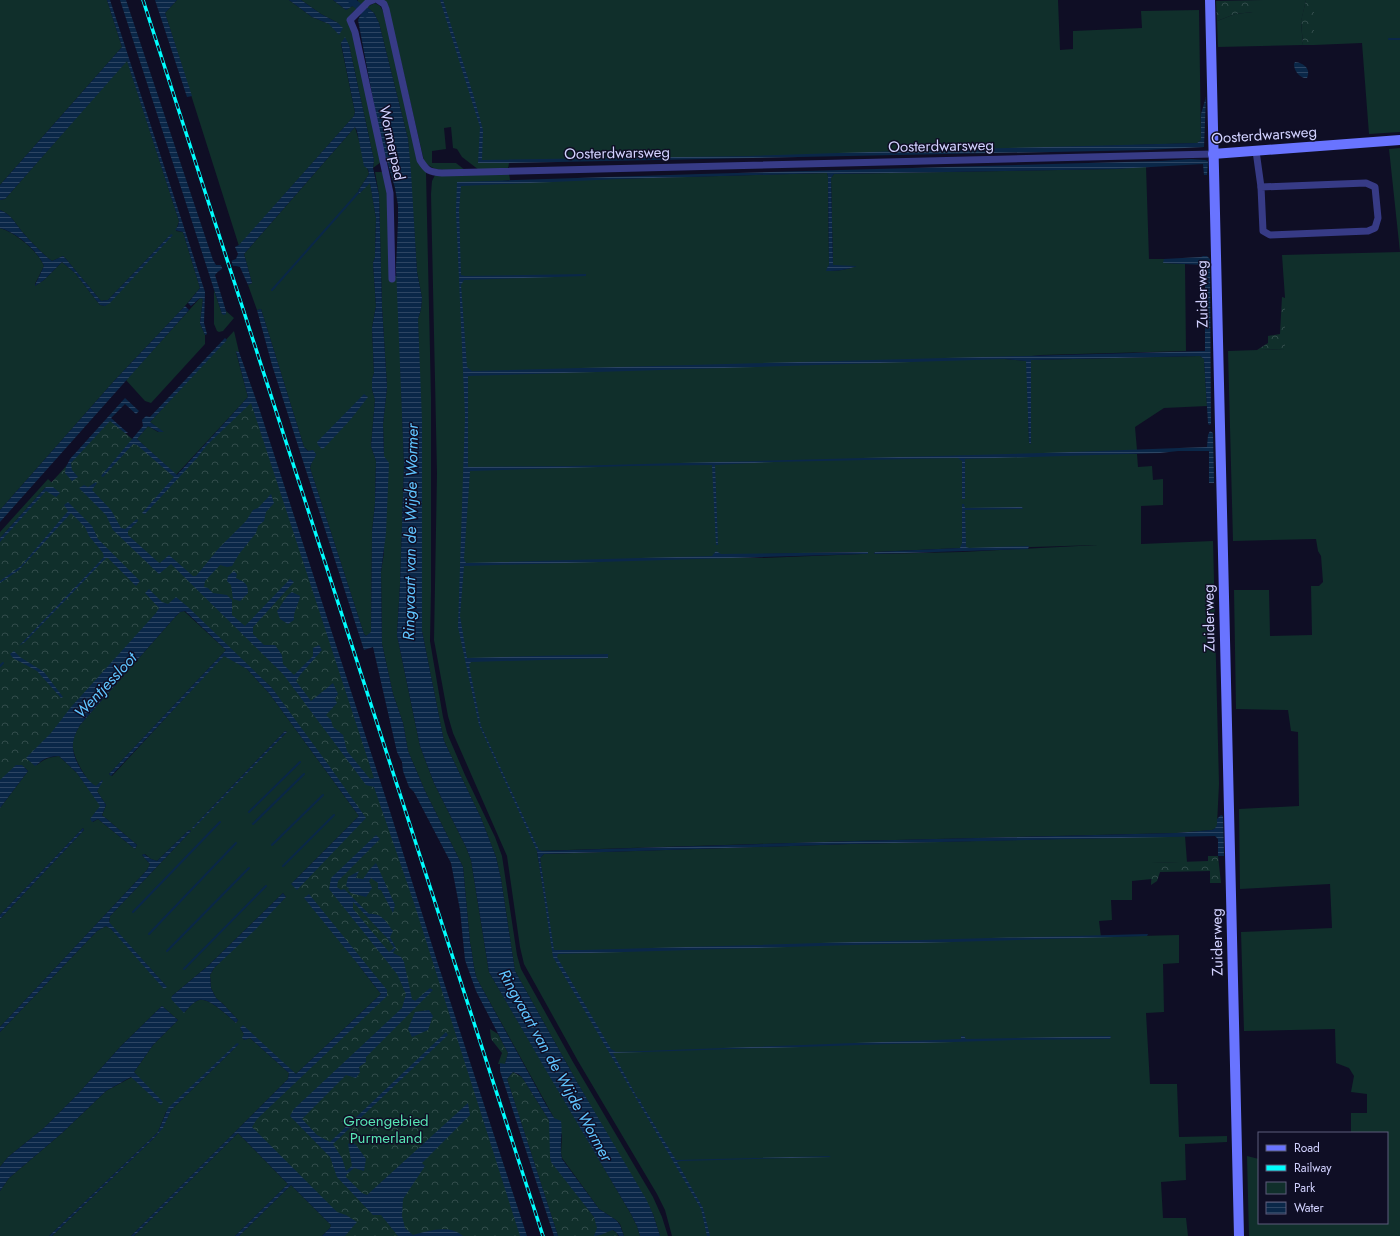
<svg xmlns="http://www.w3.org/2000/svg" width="1400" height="1236" font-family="Jost,sans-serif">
<defs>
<pattern id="forest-crowns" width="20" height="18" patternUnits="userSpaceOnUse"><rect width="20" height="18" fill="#102f2b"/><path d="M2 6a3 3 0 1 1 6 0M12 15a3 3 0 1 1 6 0" fill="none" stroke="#324c4b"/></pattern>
<pattern id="water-rules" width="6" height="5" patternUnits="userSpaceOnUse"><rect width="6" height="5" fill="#0a2748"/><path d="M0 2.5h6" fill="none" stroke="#2d4563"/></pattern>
</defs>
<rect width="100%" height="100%" fill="#0f0e25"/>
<g fill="#102f2b" fill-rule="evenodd">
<path d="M 0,0 L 107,0 L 122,47 L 0,185 Z"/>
<path d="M 177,0 L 289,0 L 312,17 L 329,24 L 338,23 L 321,14 L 301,0 L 333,0 L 346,10 L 356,4 L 358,0 L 367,0 C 353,13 343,14 353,34 L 381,162 L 373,168 L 374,160 L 349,45 L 341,44 L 355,112 L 354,116 L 239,246 L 165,13 Z"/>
<path d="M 384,0 L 1058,0 L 1060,50 L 1073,49 L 1073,31 L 1142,28 L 1141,11 L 1199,10 L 1201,140 L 1197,143 L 826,155 L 485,162 L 509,163 L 508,169 L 479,170 L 462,157 L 457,149 L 453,148 L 451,127 L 444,128 L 446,149 L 432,151 L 432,163 L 456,163 L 465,170 C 452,170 433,173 424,161 L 388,6 Z"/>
<path d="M 1264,0 L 1306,0 L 1301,22 L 1303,45 L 1218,47 L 1217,21 L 1235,14 L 1253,12 L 1253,3 L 1264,3 Z"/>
<path d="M 1314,0 L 1400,0 L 1400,132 L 1369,134 L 1362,43 L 1314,45 Z"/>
<path d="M 375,3 L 380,6 L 383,11 L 426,172 L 431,397 L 431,592 L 430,641 L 443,717 L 447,733 L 465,775 L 495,837 L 502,856 L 517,955 L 521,969 L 573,1062 L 653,1197 L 662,1217 L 668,1236 L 660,1236 L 653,1214 L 577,1082 L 515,971 L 501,879 L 496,857 L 481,818 L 444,741 L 422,631 L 418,319 L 421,309 L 422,298 L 417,272 L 408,139 L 379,23 L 374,13 L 367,7 Z"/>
<path d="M 127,60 L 179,221 L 176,231 L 183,232 L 200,288 L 185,306 L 114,381 L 0,510 L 0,228 C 16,233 38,251 44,266 L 35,284 L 35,286 L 44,280 L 62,262 L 75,273 L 100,305 L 105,306 L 171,234 L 108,300 L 101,301 L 66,259 L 63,256 L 52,261 L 48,258 C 40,251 32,243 25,235 C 17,227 12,214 0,210 L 0,200 L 5,199 Z"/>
<path d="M 355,127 L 369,174 L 358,191 L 359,194 L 370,182 L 376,218 L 375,257 L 373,263 L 376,306 L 372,328 L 374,373 L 372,379 L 372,389 L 375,400 L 371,446 L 376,461 L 375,504 L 372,532 L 371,633 L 366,636 L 364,634 L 310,468 L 312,461 L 315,457 L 304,447 L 261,309 L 257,310 L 248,285 L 252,283 L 244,254 Z"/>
<path d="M 1400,148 L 1400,252 L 1389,149 Z"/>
<path d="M 1146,166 L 1149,259 L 1164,259 L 1164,263 L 1185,264 L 1186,351 L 1041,355 L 1005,359 L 1027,361 L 1029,443 L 1031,444 L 1030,360 L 1200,356 L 1204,359 L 1207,406 L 1164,408 L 1135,427 L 1137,450 L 1108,454 L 1137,454 L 1138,467 L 1152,466 L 1153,480 L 1163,479 L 1163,505 L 1141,506 L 1141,544 L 1213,541 L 1219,784 L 1217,825 L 1216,828 L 1212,830 L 1176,833 L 855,841 L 537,851 L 551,939 L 540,858 L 544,854 L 850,844 L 1185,836 L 1187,862 L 1152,863 L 1152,879 L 1132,881 L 1132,900 L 1111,900 L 1112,920 L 1099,921 L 1101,937 L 1179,935 L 1179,963 L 1163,964 L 1164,1012 L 1146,1013 L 1150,1084 L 1177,1084 L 1179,1137 L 1227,1136 L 1227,1142 L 1185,1144 L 1186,1180 L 1161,1182 L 1163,1218 L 1186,1218 L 1188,1236 L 672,1236 L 665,1210 L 657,1194 L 578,1061 L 524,964 L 520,947 L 507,856 L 453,733 L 448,716 L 434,640 L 437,473 L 431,194 L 432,181 L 435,175 L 509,173 L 510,180 L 495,182 L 827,173 L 828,176 L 829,265 L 827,271 C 837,271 847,270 856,266 L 833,266 L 831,178 L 834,174 L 1116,169 ZM 1098,545 L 962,552 L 874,554 L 875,552 L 960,548 L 962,549 ZM 848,552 L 868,552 L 862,554 L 759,558 L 722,557 L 760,554 Z"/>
<path d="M 375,172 L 383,172 L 392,206 L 393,276 L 397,276 L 398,291 L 404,464 L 400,585 L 397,635 L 420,746 L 434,783 L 466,847 L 471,860 L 489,972 L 631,1214 L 637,1226 L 640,1236 L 624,1236 L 620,1224 L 616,1220 L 599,1209 L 562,1158 L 561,1153 L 562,1135 L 554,1118 L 477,979 C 473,968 473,955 470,943 L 463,867 L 425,791 L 408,751 L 403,723 L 393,694 L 382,644 L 381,572 L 384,552 L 384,456 L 383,424 L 387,387 L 382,307 L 379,195 Z"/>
<path d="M 1400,252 L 1400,1236 L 1249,1236 L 1247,1156 L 1259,1159 L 1259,1223 L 1387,1223 L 1387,1133 L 1351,1133 L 1351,1113 L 1367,1113 L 1367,1094 L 1351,1092 L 1354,1076 L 1349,1068 L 1336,1063 L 1335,1029 L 1244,1031 L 1241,932 L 1332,928 L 1330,884 L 1240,889 L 1239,809 L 1299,806 L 1298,732 L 1291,731 L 1288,710 L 1236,709 L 1234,590 L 1269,590 L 1270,636 L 1312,635 L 1311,586 L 1319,586 L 1323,582 L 1321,556 L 1318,551 L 1316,539 L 1233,541 L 1228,351 L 1285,349 L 1285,298 L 1282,255 Z"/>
<path d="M 214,290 L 222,314 L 226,314 L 226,311 L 234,318 L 223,331 L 219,332 L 217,331 L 214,324 Z"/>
<path d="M 200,298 L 203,299 L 200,323 L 205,335 L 205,344 L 151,403 L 145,401 L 126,380 Z"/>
<path d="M 234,331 L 239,352 L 236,352 L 248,397 L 176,475 L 137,439 L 148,426 L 158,432 L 163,432 L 150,422 Z"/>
<path d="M 48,479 L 93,521 L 37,765 C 44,759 49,757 59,756 L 77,773 L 101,806 L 91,819 L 93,822 L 98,819 L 135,849 L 137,845 L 102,815 L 106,805 L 97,791 L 102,780 L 96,787 C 86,781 75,760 73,749 C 71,740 76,732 80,725 L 175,617 L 180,612 L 184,611 L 226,650 L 109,774 L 112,776 L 224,655 L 247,669 L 269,693 L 359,816 L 291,884 L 366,818 L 387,996 L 357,963 L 381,994 L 296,1074 L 240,1028 L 244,1034 L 243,1038 L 244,1040 L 250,1038 L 289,1073 L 288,1079 L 131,1236 L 52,1236 L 155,1137 L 163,1127 L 171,1110 L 239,1044 L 166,1112 L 158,1132 L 49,1236 L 0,1236 L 0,1191 L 9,1178 L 62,1133 L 106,1091 L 132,1077 L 161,1104 L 134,1072 L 153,1045 L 178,1020 L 162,1006 L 121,1046 L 78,1094 L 44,1128 L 8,1157 L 0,1167 L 0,1032 L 97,931 L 106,926 L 111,929 L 167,987 L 109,923 L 110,916 L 191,831 L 189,830 L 157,861 L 151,859 L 145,854 L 142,855 L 150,864 L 147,870 L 0,1027 L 0,919 L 84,830 L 83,828 L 0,915 L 0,808 L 28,771 L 22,765 L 0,646 L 46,487 L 0,538 L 0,532 ZM 285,731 L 287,732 L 192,828 ZM 283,893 L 286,897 L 214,968 L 210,975 L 211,988 L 216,998 L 223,1004 L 238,1020 L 236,1023 C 228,1016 209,997 199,1000 C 193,1002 188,1008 185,1012 L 172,996 L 209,965 Z"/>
<path d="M 238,1133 L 288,1184 L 235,1236 L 134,1236 Z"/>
<path d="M 291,1185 L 331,1225 L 330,1228 L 322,1236 L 239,1236 Z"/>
</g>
<g fill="url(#forest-crowns)">
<path d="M 1264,0 L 1264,3 L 1253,3 L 1253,12 L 1235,14 L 1217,21 L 1216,1 Z"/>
<path d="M 1306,0 L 1314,0 L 1314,45 L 1303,45 L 1301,21 Z"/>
<path d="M 1282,297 L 1285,298 L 1285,349 L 1257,350 L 1268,343 L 1268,336 L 1280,334 Z"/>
<path d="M 252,397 L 524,1236 L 331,1236 L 341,1227 L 244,1127 L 385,994 L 298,884 L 362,816 L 271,687 L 177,601 L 0,791 L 0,539 L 109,419 L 176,477 Z"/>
<path d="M 1208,856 L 1218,856 L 1221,883 L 1210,883 L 1210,871 L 1160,872 L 1157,881 L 1151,885 L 1152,863 L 1208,861 Z"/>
<path d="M 490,1029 L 498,1034 L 508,1053 L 505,1064 L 498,1064 L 502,1053 L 491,1039 Z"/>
<path d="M 513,1072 L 522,1077 L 549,1120 L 554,1142 L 551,1160 L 594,1217 L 617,1233 L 618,1236 L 558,1236 L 507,1079 Z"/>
</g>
<g fill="url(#water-rules)" fill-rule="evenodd">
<path d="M 107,0 L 110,0 L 205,292 L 204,323 L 207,334 L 205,335 L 200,323 L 203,299 L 200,298 L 191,306 L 188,303 L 200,288 L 183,232 L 175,230 L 178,226 L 179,221 L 127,61 L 5,199 L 0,200 L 0,185 L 122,47 Z"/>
<path d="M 120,0 L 126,0 L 213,260 L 216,265 L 221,265 L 236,259 L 238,254 L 235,247 L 239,245 L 354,116 L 355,112 L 341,43 L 345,37 L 349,45 L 374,160 L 373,168 L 379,195 L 382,307 L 387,387 L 383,424 L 384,456 L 389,463 L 386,533 L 381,572 L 382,644 L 393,694 L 403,723 L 408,751 L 425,791 L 463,867 L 470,943 C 473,955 473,968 477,979 L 545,1103 L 554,1118 L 561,1121 C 563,1133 559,1146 562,1159 L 599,1209 L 616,1220 L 620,1225 L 624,1236 L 619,1236 L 617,1233 L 613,1230 C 606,1232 601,1236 594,1236 L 597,1228 L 594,1217 L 551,1162 L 550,1157 L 549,1120 L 522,1077 L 518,1074 L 513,1072 L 507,1079 L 558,1236 L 554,1236 L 500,1071 L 500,1063 L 505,1064 L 508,1053 L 476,991 L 465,960 L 460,910 L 451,863 L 414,792 L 409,787 L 403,771 L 402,762 L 397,752 L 373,647 L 364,650 L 272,365 L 257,310 L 261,309 L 304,447 L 308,451 L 313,450 L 316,454 C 316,458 311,462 310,468 L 364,634 L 366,636 L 371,632 L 372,532 L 375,504 L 376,461 L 371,446 L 375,400 L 372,389 L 372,379 L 374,373 L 372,328 L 376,306 L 373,263 L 375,257 L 376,218 L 370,183 L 359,194 L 358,191 L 369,174 L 368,169 L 364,166 L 357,131 L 355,127 L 244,254 L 252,283 L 248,285 L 240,267 C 230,264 222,267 215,275 L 226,311 L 226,314 L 224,315 L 222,314 Z"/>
<path d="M 155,0 L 177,0 L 165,13 L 192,96 L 187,97 Z"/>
<path d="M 289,0 L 301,0 L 321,14 L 338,23 L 343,28 L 339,35 L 329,24 L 312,17 Z"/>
<path d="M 333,0 L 357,0 L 356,4 L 346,10 Z"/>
<path d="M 440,0 L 443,0 L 474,97 L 483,130 L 482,160 L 748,156 L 930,150 L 1197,143 L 1201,140 L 1201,114 L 1206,97 L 1204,147 L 1146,150 L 509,163 L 478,163 L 480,127 Z"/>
<path d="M 367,7 L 374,13 L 379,23 L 408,139 L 411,172 L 417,272 L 422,298 L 421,309 L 418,319 L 422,420 L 422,631 L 444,741 L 481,818 L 496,857 L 501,879 L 515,971 L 577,1082 L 646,1199 L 653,1214 L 660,1236 L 640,1236 L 637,1226 L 631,1214 L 547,1072 L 489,972 L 471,860 L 466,847 L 434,783 L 420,746 L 397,635 L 400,585 L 404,464 L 396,268 L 398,221 L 398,205 L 395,188 L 381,141 L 358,20 L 362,12 Z"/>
<path d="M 1295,62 C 1304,63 1311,69 1307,78 L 1304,78 C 1298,76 1294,70 1294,64 Z"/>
<path d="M 1191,159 L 1205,160 L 1208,161 L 1207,175 L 1204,175 L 1203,164 L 1116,169 L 834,174 L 831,178 L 833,265 L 857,266 C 847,270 837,271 826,271 L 827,268 L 829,265 L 828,176 L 827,173 L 619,179 L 461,186 L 459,210 L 461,275 L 465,276 L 586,274 L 586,276 L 464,280 L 461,285 L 467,367 L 472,371 L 1205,351 L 1205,265 L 1163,263 L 1164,259 L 1201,257 L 1203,256 L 1207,256 L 1210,259 L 1211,424 L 1209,425 L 1208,423 L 1204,359 L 1200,356 L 1031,360 L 1031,444 L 1029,443 L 1026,361 L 1005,359 L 468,376 L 468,467 L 569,466 L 1043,453 L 1207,447 L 1208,435 L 1210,431 L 1213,433 L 1214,483 L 1209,483 L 1209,451 L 1178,451 L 1160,453 L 965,459 L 965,499 L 962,499 L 962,461 L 958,458 L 774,462 L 715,465 L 718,545 L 716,545 L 712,465 L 630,466 L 470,471 L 464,559 L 466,563 L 712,556 L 716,551 L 721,554 L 868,552 L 868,554 L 862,554 L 464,566 L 460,616 L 467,658 L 608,654 L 608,658 L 471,662 L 469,665 L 481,726 L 539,850 L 542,851 L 855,841 L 1176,833 L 1212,830 C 1218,827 1217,824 1217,819 L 1221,815 L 1223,816 L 1224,856 L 1218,856 L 1218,839 L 1215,836 L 850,844 L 544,854 L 540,858 L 554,950 L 583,950 L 955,939 L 1148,934 L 1147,936 L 558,954 L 557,957 L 611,1049 L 616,1052 L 961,1039 L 961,1036 L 964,1036 L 966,1039 L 1111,1036 L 1110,1039 L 1015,1040 L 613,1053 L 638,1099 L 640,1099 L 641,1103 L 676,1160 L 829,1156 L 831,1157 L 681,1161 L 677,1162 L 703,1208 L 710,1236 L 707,1236 L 701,1209 L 553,957 L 537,851 L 479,725 L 458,627 L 465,416 L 456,211 L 457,182 L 701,174 L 1161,161 Z"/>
<path d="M 0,210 C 12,214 17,227 25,235 C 32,243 40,251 48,258 L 52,261 L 63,256 L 66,259 L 101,301 L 108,300 L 171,234 L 173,235 L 110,303 L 105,306 L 100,305 L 75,273 L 62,262 L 44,280 L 35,286 L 35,285 L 44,266 C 38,251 16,232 0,228 Z"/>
<path d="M 185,306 L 189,310 L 0,522 L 0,510 L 114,381 Z"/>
<path d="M 225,338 L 227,340 L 150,422 L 164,432 L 159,432 L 148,426 L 137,439 L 177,475 L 248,397 L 236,351 L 239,352 L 259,408 L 388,805 L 437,961 L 527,1236 L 520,1236 L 414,903 L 374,787 L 366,785 L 283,674 L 171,564 L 159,574 L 113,530 L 106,515 L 79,488 L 84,485 L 88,487 L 96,482 L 97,483 L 92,490 L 111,510 L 121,528 L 125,529 L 137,519 L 138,521 L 128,531 L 128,535 L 158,562 L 160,563 L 169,555 L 193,576 L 196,576 L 219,548 L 246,521 L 253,510 L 258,508 L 271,494 L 274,503 L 266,512 L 264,521 L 258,526 L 256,533 L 239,554 L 232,566 L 227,567 L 220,565 L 205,581 L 204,587 L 208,588 L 213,593 L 227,595 L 232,600 L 232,615 L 245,626 L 290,579 L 294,582 L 253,627 L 253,634 L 264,645 L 275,645 L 282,655 L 283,664 L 294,675 L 313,656 L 313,648 L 319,645 L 322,650 L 300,675 L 296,681 L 311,701 L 333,683 L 338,694 L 335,699 L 337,703 L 326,715 L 331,720 L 333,727 L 343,735 L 347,751 L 370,779 L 374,778 L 251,403 L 207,445 L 197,458 L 145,514 L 142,513 L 174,477 L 137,445 L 133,444 L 103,477 L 101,476 L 143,426 L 142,420 L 146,416 L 150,417 Z"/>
<path d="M 364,394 L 368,397 L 351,419 L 324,448 L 322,449 L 318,445 L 317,442 Z"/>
<path d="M 125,398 L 139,411 L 136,414 L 125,404 L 111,418 L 128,433 L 125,433 L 110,421 L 71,463 L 72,470 L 78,477 L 72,481 L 65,473 L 66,467 L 70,459 Z"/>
<path d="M 46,487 L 53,487 L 60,493 L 56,497 L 46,491 L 0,542 L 0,538 Z"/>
<path d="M 68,502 L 92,526 L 98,539 L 140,581 L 136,586 L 108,558 L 106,558 L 25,642 L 19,646 L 104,557 L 103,553 L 89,536 L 85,527 L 71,513 L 19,570 L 0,583 L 0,581 L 21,566 L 68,511 L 64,505 Z"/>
<path d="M 962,504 L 964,504 L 965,508 L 1022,507 L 1023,509 L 965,510 L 966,547 L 969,548 L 1029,546 L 1028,549 L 874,554 L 875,552 L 960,548 L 962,543 Z"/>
<path d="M 234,571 L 237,574 L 236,578 C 244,582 248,583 248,593 L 240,601 L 233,599 L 231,585 L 227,581 L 228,576 Z"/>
<path d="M 149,589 L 162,602 L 168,604 L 176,597 L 188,607 L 272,688 L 330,767 L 366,818 L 297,890 L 291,884 L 359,816 L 269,693 L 247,669 L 224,656 L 111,776 L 109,774 L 226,650 L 185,611 L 180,612 L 175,617 L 80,725 C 76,732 72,740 73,749 C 74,760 86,781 96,786 L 102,780 L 103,781 L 97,791 L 106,805 L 102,815 L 137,845 L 135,849 L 98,819 L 92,822 L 90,819 L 100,806 L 77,773 L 59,756 C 53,756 48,757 43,760 C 39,762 38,765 35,766 L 26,758 L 51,733 L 71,707 L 156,613 L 159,608 L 145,593 Z"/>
<path d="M 292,592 L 300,596 C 299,604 293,611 294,620 L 288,624 L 280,619 L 277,611 C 282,605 285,596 292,592 Z"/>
<path d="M 14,651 L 20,657 L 44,672 L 63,697 L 61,698 L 37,671 L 13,658 L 10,654 Z"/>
<path d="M 285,731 L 287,732 L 193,829 L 192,828 Z"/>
<path d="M 16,765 L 22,765 L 28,771 L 0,808 L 0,780 Z"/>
<path d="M 83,828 L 84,830 L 0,919 L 0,915 Z"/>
<path d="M 189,830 L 191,831 L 110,916 L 109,922 L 167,987 L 164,989 L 111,929 L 106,926 L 97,931 L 0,1032 L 0,1027 L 147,870 L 150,864 L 142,855 L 144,854 L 151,859 L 157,861 Z"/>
<path d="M 376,835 L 380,839 L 338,881 L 337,887 L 341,890 L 344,889 L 369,914 C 381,912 386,922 393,931 L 390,937 L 396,948 L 393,953 L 401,957 L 404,962 L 412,999 L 415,1001 L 430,988 L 433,990 L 366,1057 L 366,1062 L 359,1067 L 360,1072 L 356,1078 L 346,1075 L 302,1119 L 317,1135 L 330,1142 L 446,1032 L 448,1035 L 333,1144 L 342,1158 L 346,1171 L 352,1166 L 348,1144 L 352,1142 L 356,1145 L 366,1159 L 364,1171 L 354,1168 L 346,1175 L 346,1177 L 362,1193 L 367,1195 L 468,1103 L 470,1115 L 422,1163 L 425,1166 L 403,1199 L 402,1216 L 405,1228 L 413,1235 C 429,1231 449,1224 463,1236 L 398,1236 L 381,1215 L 373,1215 L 337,1177 L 330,1157 L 290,1116 L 294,1109 L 402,1008 L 406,994 L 397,974 L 329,889 L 331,878 ZM 353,902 L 388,939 L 394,948 L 389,952 L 353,909 Z"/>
<path d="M 376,863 L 395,905 L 393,913 L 381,890 L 378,889 L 378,883 L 371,878 L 369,881 L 372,888 L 366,897 L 351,893 L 348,890 L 349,888 L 346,886 L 348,877 L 359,871 L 356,878 L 363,879 L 370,869 Z"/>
<path d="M 283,893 L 286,897 L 255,930 L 214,968 L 210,975 L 211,988 L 216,998 L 223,1004 L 238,1020 L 236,1023 C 228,1016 209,997 199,1000 C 193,1002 188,1008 184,1013 L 171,999 L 172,996 L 209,965 Z"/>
<path d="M 309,894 L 387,990 L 387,996 L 257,1119 L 252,1127 L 337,1212 L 346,1215 L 357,1222 L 345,1236 L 322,1236 L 330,1228 L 331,1225 L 291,1185 L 239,1236 L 235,1236 L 288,1184 L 238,1133 L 134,1236 L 131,1236 L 288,1079 L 289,1073 L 250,1038 L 245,1040 L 242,1038 L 244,1034 L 240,1028 L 243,1025 L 296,1074 L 381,994 L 357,963 L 304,898 Z"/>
<path d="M 162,1006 L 178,1020 L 153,1045 L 134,1072 L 163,1102 L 161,1105 L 131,1077 L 106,1091 L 62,1133 L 9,1178 L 0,1191 L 0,1167 L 8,1157 L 44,1128 L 78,1094 L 121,1046 Z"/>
<path d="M 429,1010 L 433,1016 L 428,1030 L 412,1037 L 408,1029 L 415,1012 Z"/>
<path d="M 237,1043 L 239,1044 L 171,1110 L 163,1128 L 155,1137 L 52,1236 L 49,1236 L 158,1132 L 168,1108 Z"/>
</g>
<path fill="#0f0e25" d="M 231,259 L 233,267 L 232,266 L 224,269 L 223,270 L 220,263 L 224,263 Z"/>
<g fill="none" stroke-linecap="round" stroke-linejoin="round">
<g stroke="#0a2748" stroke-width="2">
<path d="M 1389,39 L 1400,39"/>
<path d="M 272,290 L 358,193"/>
<path d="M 0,666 L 3,663"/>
<path d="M 249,812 L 300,762"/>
<path d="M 253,824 L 304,774"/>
<path d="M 272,845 L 323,795"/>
<path d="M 283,866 L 334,815"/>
<path d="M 133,912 L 220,822"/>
<path d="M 149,934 L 236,843"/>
<path d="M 167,951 L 249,868"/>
<path d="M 184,969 L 266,886"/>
</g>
<path stroke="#0a2748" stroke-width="7" d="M 351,0 L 363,10 L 365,14"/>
<g stroke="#373b86" stroke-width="7">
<path d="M 373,0 L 368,2 L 350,20 L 355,32 L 390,193 L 392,279"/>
<path d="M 378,0 L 384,4 L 386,9 L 420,160 C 427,171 429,172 442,173 L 1213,154"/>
<path d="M 1256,151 L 1261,187"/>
<path d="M 1366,183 L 1375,187 L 1378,218 L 1375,228 L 1368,231 L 1270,235 L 1263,231 L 1261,187 Z"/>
</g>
<g stroke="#6974ff" stroke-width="10">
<path d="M 1210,0 L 1239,1236"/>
<path d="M 1213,154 L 1400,140"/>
</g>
<g stroke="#00fdfd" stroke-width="3.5">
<path id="rail" d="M 143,0 L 543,1236"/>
</g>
<use href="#rail" stroke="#0f0e25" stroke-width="2" stroke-dasharray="6" stroke-linecap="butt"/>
</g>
<g text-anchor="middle" stroke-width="3" stroke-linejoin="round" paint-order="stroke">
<g font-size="15" fill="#d2d2ff" stroke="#0f0e25">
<text transform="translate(1264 135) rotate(-4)" y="5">Oosterdwarsweg</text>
<text transform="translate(392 143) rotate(78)" y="5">Wormerpad</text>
<text transform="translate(941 146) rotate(-1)" y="5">Oosterdwarsweg</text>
<text transform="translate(617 153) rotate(-1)" y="5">Oosterdwarsweg</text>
<text transform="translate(1202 294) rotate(-91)" y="5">Zuiderweg</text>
<text transform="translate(1209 618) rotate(-91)" y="5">Zuiderweg</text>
<text transform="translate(1217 942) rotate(-91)" y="5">Zuiderweg</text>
</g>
<g font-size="15" fill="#58e5b3" stroke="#0f0e25">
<text x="386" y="1126">Groengebied<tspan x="386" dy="17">Purmerland</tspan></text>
</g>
<g font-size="16" font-style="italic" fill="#60c5ff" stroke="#0f0e25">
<text transform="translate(410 532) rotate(-89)" y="6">Ringvaart van de Wijde Wormer</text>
<text transform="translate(105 685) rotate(-47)" y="6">Wentjessloot</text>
<text transform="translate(556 1065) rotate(61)" y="6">Ringvaart van de Wijde Wormer</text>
</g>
</g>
<rect x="1258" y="1132" width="130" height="92" fill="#0f0e25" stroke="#5d5c7c"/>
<rect x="1266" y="1145" width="20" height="6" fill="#6974ff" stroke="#5d5c7c"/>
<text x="1294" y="1152" font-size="12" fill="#d2d2ff">Road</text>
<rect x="1266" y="1165" width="20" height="6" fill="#00fdfd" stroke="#5d5c7c"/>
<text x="1294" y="1172" font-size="12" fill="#d2d2ff">Railway</text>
<rect x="1266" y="1182" width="20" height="12" fill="#102f2b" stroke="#5d5c7c"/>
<text x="1294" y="1192" font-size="12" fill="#d2d2ff">Park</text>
<rect x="1266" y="1202" width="20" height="12" fill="url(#water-rules)" stroke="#5d5c7c"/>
<text x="1294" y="1212" font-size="12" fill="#d2d2ff">Water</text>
</svg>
